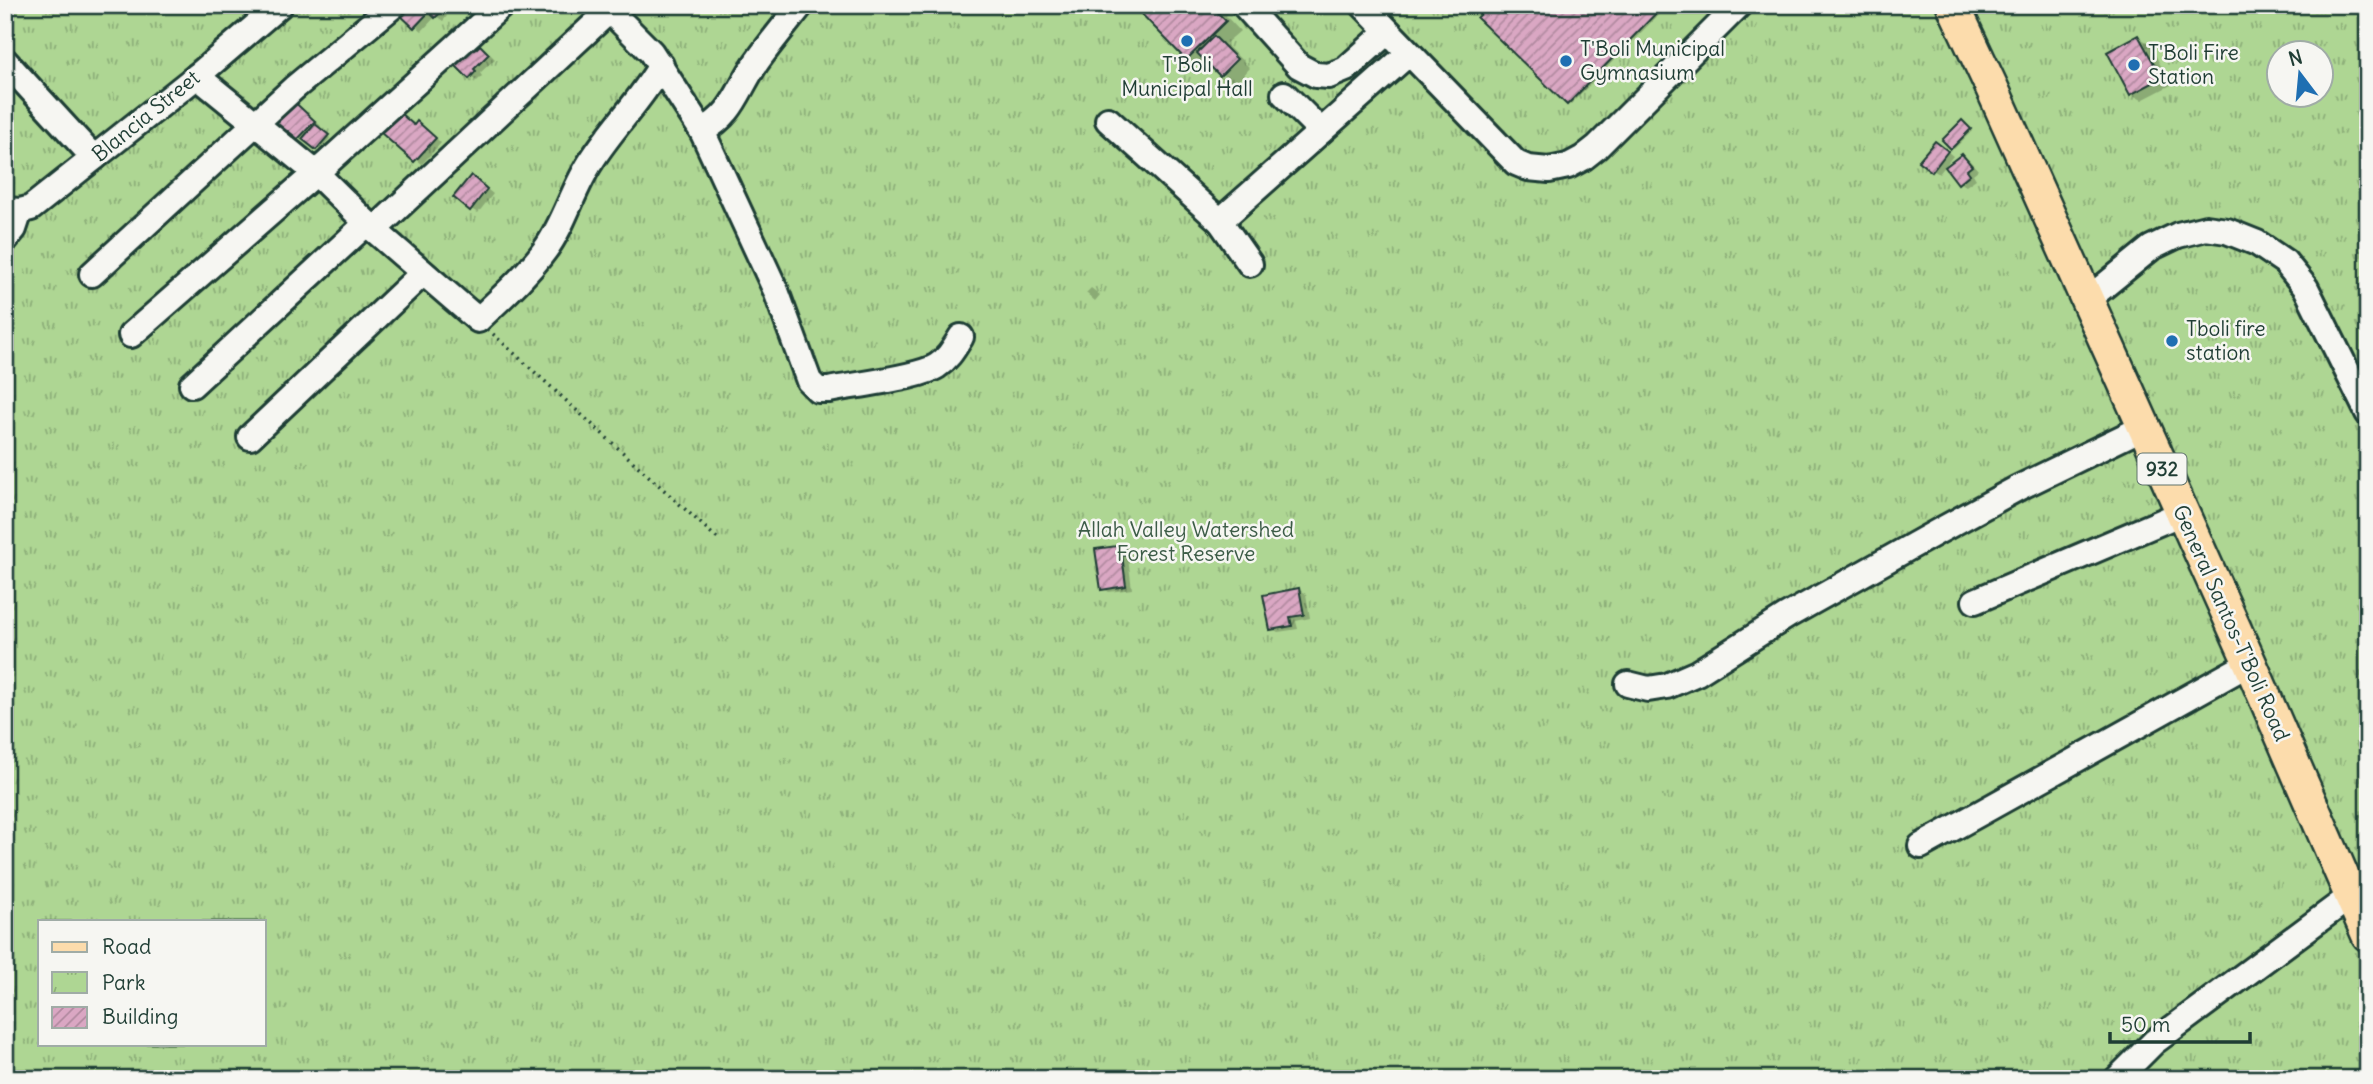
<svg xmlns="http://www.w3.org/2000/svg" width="2373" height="1084" font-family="Delius,sans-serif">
<defs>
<pattern id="park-tufts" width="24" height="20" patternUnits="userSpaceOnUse" patternTransform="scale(1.75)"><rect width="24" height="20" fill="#aed693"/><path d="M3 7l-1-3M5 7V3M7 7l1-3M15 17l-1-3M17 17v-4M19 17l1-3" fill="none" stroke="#8daf79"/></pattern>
<pattern id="building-hatch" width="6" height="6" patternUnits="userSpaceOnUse" patternTransform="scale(1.75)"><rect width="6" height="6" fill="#daa7c3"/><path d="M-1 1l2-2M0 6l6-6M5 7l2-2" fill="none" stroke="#b0899f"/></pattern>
</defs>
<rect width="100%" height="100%" fill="#f0e6e9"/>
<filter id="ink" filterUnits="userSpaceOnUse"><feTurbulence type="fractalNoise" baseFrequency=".0143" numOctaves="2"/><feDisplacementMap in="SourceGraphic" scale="14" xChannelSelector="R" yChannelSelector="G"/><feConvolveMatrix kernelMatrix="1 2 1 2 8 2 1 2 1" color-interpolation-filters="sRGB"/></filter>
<g filter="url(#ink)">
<path fill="url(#park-tufts)" stroke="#668a64" stroke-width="2" fill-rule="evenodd" d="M 5,5 L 2368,5 L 2368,1079 L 5,1079 ZM 2278,52 L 2320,52 L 2320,94 L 2278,94 ZM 40,921 L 264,921 L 264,1044 L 40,1044 Z"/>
<g fill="#0003">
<path d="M 410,5 L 436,5 L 447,16 L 443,21 L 436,16 L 422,31 L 402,14 Z"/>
<path d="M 1136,5 L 1234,5 L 1226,16 L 1240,31 L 1225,44 L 1250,68 L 1236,83 L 1221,74 L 1208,61 L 1201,67 L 1187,59 Z"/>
<path d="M 1492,5 L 1668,5 L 1570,105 Z"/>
<path d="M 2138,37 L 2149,43 L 2171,85 L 2142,100 L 2131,94 Z"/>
<path d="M 472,45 L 487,51 L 495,59 L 480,73 L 482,76 L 477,81 L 470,77 Z"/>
<path d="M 295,102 L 321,126 L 319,128 L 330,138 L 320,150 L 295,134 L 290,139 L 284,135 Z"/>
<path d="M 401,113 L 415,126 L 424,127 L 441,143 L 422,164 L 383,132 Z"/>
<path d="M 1965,124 L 1972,131 L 1954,149 L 1952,147 Z"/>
<path d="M 1942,147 L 1953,156 L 1939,174 L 1933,170 Z"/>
<path d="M 1963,156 L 1969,160 L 1978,170 L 1973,174 L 1976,179 L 1966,186 L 1959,182 Z"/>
<path d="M 478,182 L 493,194 L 478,213 L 471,209 Z"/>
<path d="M 1091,288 L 1100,295 L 1095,301 L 1086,293 Z"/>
<path d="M 1124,546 L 1131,550 L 1132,557 L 1128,558 L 1132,589 L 1109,592 L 1102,588 Z"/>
<path d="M 1299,590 L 1306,594 L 1310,618 L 1296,621 L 1298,629 L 1278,632 L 1271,628 Z"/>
</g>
<g fill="url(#building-hatch)" stroke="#1f3d34" stroke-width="2">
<path d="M 408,5 L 435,5 L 442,11 L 435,18 L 429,12 L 414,28 L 399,14 Z"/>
<path d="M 1133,5 L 1214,5 L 1212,7 L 1226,21 L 1186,60 Z"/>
<path d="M 1490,5 L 1664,5 L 1567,105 L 1477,18 Z"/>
<path d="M 2138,35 L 2162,78 L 2130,95 L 2107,52 Z"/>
<path d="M 1214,36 L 1237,59 L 1220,76 L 1197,53 Z"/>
<path d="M 472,43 L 477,48 L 480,45 L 489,54 L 474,69 L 476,71 L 469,79 L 452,62 Z"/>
<path d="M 288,96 L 315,121 L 298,139 L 288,131 L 282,137 L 265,121 Z"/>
<path d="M 393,107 L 414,125 L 417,121 L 436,138 L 414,162 L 380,132 L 388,124 Z"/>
<path d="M 1962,120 L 1971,129 L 1951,149 L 1942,140 Z"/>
<path d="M 315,124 L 329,135 L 316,150 L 302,139 Z"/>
<path d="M 1935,141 L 1948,151 L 1932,172 L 1918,161 Z"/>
<path d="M 1962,154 L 1972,166 L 1967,170 L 1970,174 L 1958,184 L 1945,167 Z"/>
<path d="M 471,175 L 487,189 L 470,211 L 453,197 Z"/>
<path d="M 1124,545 L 1126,554 L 1122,555 L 1126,586 L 1101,590 L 1095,549 Z"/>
<path d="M 1299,588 L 1304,615 L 1290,617 L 1292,626 L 1270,630 L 1263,595 Z"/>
</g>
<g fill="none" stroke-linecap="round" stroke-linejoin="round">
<g stroke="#1f3d34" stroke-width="30">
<g id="minor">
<path d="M 604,5 L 651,52 L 702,131 L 776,291 L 809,381 L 818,390 L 829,390 C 854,385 918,378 937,366 C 949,358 954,348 961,337"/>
<path d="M 1244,5 L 1299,66 L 1316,75 L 1329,76 L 1346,69 L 1387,32"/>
<path d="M 1363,5 L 1516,163 L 1528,168 L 1549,170 L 1568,166 L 1583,158 L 1597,147 L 1739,5"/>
<path d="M 5,61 L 94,158"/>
<path d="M 197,76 L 316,173 L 374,230 L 478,320 C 501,298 526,276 545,250 C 565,223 573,188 592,160 C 613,127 642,99 661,65"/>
<path d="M 1284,94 L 1321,131"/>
<path d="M 1108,120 L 1220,221 L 1250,264"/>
<path d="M 702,131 C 734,114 737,91 756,63 C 770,43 786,24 801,5"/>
<path d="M 5,210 L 20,211 L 31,208 L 197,76 L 280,5"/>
<path d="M 1220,221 L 1408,54"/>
<path d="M 374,230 L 610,10"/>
<path d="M 5,240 L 14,229 L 20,211"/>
<path d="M 92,274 L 294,88 L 394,5"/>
<path d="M 2087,300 L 2151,248 L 2178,235 L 2206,228 L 2227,231 L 2257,243 L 2285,262 L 2306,288 L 2368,413"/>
<path d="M 131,335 L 316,173 L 502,5"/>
<path d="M 192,385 L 367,223"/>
<path d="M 250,437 L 423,273"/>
<path d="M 1975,601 L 2182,513"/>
<path d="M 1628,684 L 1648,689 L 1667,686 L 1697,673 L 1787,616 L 1939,531 L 2018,488 L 2144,427"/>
<path d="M 1921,846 L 2250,663"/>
<path d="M 2117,1079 L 2154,1042 L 2351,896"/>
</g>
</g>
<g stroke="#1f3d34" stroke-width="37">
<path id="major" d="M 1953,5 L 1992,88 L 2250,663 L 2368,935"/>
</g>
<path stroke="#1f3d34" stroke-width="3.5" stroke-dasharray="2 5" stroke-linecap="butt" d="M 493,334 L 720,541"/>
<use href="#minor" stroke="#f6f6f2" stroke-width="24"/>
<use href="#major" stroke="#fcdcac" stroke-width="32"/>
</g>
</g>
<g fill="#1f6fb2" stroke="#f6f6f2" stroke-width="2.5">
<circle cx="1187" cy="41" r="7"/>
<circle cx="1566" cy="61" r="7"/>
<circle cx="2134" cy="65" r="7"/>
<circle cx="2172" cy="341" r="7"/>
</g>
<g text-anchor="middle" stroke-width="5" stroke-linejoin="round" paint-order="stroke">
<rect fill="#f6f6f2" stroke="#60746d" stroke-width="2" x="2137.5" y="453.5" width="49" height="31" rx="5"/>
<g font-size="19" font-weight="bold" fill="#1f3d34">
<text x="2162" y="476">932</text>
</g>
<g font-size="21" fill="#1f3d34" stroke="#f6f6f2" text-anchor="start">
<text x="1580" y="56">T'Boli Municipal<tspan x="1580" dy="24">Gymnasium</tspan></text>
<text x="2148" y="60">T'Boli Fire<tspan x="2148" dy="24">Station</tspan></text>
<text x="1187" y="72" text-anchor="middle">T'Boli<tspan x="1187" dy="24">Municipal Hall</tspan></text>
<text x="2186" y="336">Tboli fire<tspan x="2186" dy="24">station</tspan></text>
</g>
<g font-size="21" fill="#1f3d34" stroke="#f6f6f2">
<text transform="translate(146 116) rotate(-39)" y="7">Blancia Street</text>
<text transform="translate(2231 623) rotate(66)" y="7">General Santos-T'Boli Road</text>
</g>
<g font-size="21" fill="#3c5c47" stroke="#f6f6f2">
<text x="1186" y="537">Allah Valley Watershed<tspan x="1186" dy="24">Forest Reserve</tspan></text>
</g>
</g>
<rect width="2373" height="1084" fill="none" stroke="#f6f6f2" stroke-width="28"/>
<rect x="14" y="14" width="2345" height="1056" fill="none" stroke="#1f3d34" stroke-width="2.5" filter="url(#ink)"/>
<rect x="38" y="920" width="228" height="126" fill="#f6f6f2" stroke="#a0aca6" stroke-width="2"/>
<rect x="52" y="942" width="35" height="10" fill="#fcdcac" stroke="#a0aca6" stroke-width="2"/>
<text x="102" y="954" font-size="21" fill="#1f3d34">Road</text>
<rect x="52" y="972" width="35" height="21" fill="url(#park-tufts)" stroke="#a0aca6" stroke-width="2"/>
<text x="102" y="990" font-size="21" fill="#1f3d34">Park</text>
<rect x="52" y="1007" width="35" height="21" fill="url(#building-hatch)" stroke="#a0aca6" stroke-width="2"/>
<text x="102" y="1024" font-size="21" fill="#1f3d34">Building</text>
<g transform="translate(2300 74) rotate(344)"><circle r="33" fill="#f6f6f2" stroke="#a0aca6" stroke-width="2"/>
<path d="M0-5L12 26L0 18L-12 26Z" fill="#1f6fb2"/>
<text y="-10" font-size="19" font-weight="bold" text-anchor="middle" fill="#1f3d34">N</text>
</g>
<path d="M2110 1032v10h140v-10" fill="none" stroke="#1f3d34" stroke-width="3.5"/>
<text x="2121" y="1032" font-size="21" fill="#1f3d34" stroke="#f6f6f2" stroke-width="5" paint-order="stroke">50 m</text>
</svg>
